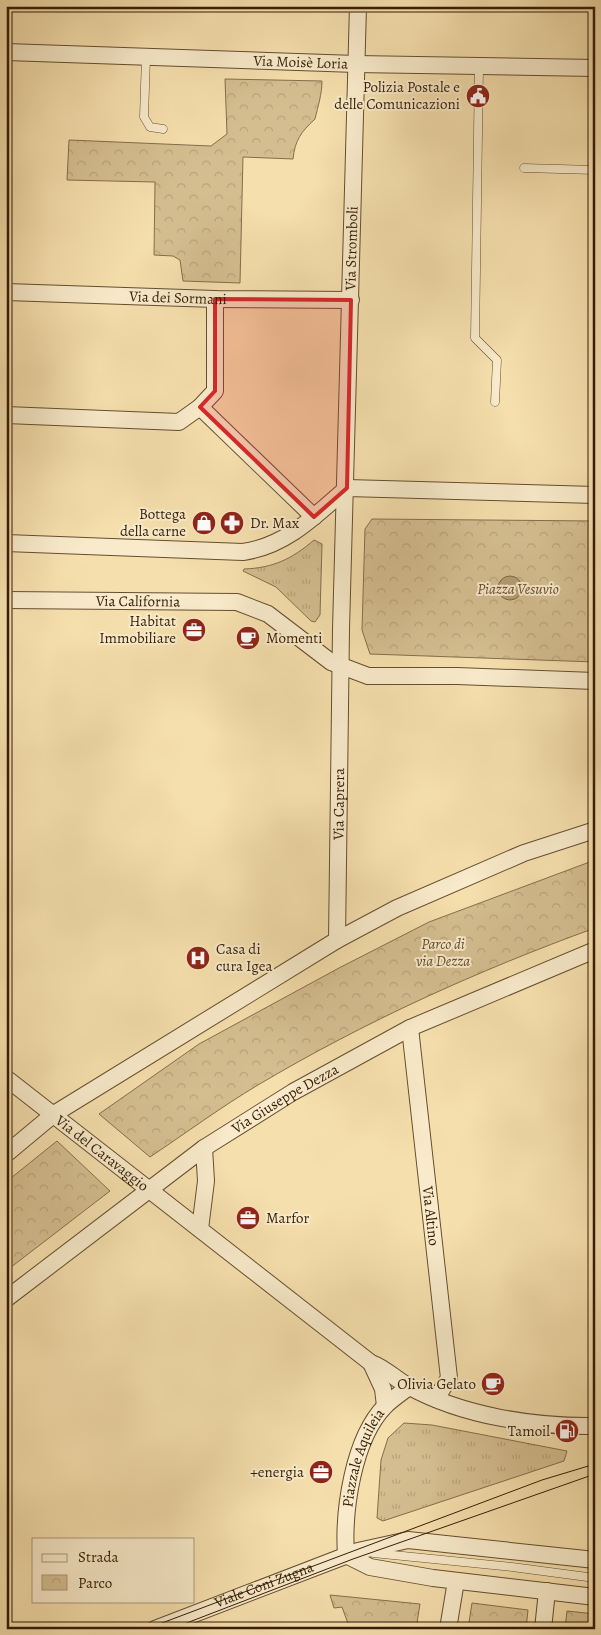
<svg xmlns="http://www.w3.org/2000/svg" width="601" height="1635" font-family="Alegreya,serif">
<defs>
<pattern id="grass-tufts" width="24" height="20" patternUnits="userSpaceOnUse" patternTransform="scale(1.25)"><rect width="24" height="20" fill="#d4be90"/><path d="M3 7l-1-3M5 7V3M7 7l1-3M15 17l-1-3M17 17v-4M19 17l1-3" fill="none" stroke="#b7a37b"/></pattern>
<pattern id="park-crowns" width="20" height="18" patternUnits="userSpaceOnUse" patternTransform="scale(1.25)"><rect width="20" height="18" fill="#d4be90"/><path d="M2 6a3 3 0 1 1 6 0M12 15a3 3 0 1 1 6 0" fill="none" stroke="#b7a37b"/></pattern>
<pattern id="water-ripples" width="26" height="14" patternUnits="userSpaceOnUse" patternTransform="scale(1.25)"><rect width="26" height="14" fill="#b49d74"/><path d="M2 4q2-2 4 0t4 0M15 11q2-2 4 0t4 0" fill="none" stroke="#937f5d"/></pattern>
</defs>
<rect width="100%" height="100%" fill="#f5dfad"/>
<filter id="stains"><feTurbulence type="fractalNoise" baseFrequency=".004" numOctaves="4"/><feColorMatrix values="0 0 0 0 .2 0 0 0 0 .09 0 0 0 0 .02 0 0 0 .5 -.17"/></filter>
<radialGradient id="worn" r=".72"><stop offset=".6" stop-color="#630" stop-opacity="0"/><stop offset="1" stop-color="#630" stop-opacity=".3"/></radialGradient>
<g fill="url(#grass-tufts)" stroke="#846e4a">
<path d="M 314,540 L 322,544 L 320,615 L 315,622 L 311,621 L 276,587 L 243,571 L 244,569 C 273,568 292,559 314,540 Z"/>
<path d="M 404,1423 L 432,1425 L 567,1451 L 564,1461 L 383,1521 L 377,1518 L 381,1460 L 388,1438 Z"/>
</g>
<g fill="url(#park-crowns)" stroke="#846e4a">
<path d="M 225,79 L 322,81 C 322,94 318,106 315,119 C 301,132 295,140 293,159 L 243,157 L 240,283 L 183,281 L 180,260 L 173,256 L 154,255 L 155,182 L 67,180 L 69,140 L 211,146 L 227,134 Z"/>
<path d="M 372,519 L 595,521 L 595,662 L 370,654 L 362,630 L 365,529 Z"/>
<path d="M 595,860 L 595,928 C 479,970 364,1022 258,1085 C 221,1107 186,1133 150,1157 L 99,1114 L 199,1044 L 339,968 L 429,922 Z"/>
<path d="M 57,1141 L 110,1191 L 6,1271 L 6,1182 Z"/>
<path d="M 330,1595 L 420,1604 L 416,1629 L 350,1629 L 342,1607 L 334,1608 Z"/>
<path d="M 472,1603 L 528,1610 L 526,1629 L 468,1629 Z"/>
<path d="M 567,1611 L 595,1614 L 595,1629 L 565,1629 Z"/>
</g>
<circle fill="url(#water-ripples)" stroke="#816a48" cx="510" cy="588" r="12"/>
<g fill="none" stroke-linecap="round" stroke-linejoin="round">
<g stroke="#654e2f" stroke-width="9">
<g id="lane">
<path d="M 146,57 L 144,117 L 150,127 L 163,129"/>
<path d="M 479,66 L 475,338 L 497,360 L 495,402"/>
<path d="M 524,168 L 595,170"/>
<path d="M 373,1553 L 512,1567 L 595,1578"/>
</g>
</g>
<g stroke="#654e2f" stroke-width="18">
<g id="street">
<path id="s1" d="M 6,52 L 356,64 L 595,68"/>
<path id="s2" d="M 6,292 L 215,299 L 351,300"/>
<path d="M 200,407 L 314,517"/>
<path d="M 6,415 L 179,422 L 200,407 L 215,391 L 215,299"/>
<path d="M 6,543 L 243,552 C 286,546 315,516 347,488 L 595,495"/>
<path id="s3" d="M 6,600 L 237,602 L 268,614 L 331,662 L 368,676 L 457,676 L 595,681"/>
<path id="s4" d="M 337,940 L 341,629 L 358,6"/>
<path id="s5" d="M 410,1028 L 449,1378 L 436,1399"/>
<path id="s6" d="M 6,1078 L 371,1363 C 386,1368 396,1380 410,1387 C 463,1416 535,1427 595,1426"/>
<path d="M 6,1154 L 54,1114 L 337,940 L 397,908 L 524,853 L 595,830"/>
<path d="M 200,1229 L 206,1181 L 204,1148"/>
<path id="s7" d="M 6,1299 L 204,1148 L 293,1092 L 410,1028 L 595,950"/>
<path d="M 371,1363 L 383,1389 L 385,1406"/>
<path d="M 346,1555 L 370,1567 L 433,1578 L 595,1597"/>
<path id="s8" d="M 346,1555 C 343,1511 353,1439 385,1406 C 392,1399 401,1393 409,1387"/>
<path d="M 155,1629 L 358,1551 L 408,1540 L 595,1560"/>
<path d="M 448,1629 L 456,1581"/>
<path d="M 543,1629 L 547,1591"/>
</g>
</g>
<use href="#lane" stroke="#f8eaca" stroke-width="8"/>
<use href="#street" stroke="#f8eaca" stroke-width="16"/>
<g stroke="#351d05" stroke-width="1">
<path id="s9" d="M 146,1629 L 542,1480 L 595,1464"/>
<path d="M 171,1629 L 353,1559 L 595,1474"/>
</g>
</g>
<path fill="#d62828" fill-opacity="0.2" stroke="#d62828" stroke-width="4" stroke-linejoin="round" d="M 215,299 L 351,300 L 347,488 L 314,517 L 200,407 L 215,391 Z"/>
<defs>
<g id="civic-disc" transform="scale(1.25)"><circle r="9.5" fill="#8f2418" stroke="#f8eaca"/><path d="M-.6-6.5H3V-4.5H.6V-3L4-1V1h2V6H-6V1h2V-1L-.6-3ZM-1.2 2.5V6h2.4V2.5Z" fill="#fff"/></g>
<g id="shop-disc" transform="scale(1.25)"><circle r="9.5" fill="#8f2418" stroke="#f8eaca"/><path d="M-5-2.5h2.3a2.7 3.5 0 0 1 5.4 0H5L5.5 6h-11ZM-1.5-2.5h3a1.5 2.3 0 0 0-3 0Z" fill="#fff"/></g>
<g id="pharmacy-disc" transform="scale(1.25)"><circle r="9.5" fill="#8f2418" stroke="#f8eaca"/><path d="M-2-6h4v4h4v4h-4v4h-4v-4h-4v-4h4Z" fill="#fff"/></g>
<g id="office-disc" transform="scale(1.25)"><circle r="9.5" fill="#8f2418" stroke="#f8eaca"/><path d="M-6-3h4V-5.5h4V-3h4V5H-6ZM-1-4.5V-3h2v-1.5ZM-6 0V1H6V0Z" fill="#fff"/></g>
<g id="cafe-disc" transform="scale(1.25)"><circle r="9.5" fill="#8f2418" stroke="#f8eaca"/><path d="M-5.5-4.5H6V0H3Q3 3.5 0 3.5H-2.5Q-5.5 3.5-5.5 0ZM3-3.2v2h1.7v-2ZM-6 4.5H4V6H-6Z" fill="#fff"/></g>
<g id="hospital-disc" transform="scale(1.25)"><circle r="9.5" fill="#8f2418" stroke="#f8eaca"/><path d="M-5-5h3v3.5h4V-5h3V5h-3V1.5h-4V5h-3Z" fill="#fff"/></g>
<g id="fuel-disc" transform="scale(1.25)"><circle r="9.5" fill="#8f2418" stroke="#f8eaca"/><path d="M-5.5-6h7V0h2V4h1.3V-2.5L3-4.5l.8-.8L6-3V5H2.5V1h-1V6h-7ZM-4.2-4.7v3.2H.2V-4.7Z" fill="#fff"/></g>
</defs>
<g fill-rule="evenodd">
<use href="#civic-disc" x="478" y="96"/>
<use href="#shop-disc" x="204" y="523"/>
<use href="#pharmacy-disc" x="232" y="523"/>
<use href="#office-disc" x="194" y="630"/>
<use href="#cafe-disc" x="248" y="638"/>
<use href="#hospital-disc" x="198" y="958"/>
<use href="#office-disc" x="248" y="1218"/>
<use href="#cafe-disc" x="493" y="1384"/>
<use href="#fuel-disc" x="567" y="1431"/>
<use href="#office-disc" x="321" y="1472"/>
</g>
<g text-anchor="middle" stroke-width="4" stroke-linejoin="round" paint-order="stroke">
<g font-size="15" fill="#351d05" stroke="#f8eaca">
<text dy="5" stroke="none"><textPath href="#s1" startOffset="295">Via Moisè Loria</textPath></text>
<text dy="5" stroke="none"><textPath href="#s4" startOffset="692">Via Stromboli</textPath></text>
<text dy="5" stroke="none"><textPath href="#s2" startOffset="172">Via dei Sormani</textPath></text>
<text dy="5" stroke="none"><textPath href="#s3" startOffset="132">Via California</textPath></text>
<text dy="5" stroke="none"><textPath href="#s4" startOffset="136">Via Caprera</textPath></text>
<text dy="5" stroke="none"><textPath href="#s7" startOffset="344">Via Giuseppe Dezza</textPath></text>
<text dy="5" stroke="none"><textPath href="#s6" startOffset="122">Via del Caravaggio</textPath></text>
<text dy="5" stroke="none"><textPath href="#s5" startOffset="189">Via Altino</textPath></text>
<text dy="5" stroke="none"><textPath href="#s8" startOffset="100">Piazzale Aquileia</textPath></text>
<text dy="5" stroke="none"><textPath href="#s9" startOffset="126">Viale Coni Zugna</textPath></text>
</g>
<g font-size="15" fill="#351d05" stroke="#f8eaca" text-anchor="end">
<text x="460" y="92">Polizia Postale e<tspan x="460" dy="17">delle Comunicazioni</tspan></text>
<text x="186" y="519">Bottega<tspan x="186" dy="17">della carne</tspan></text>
<text x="250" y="528" text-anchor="start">Dr. Max</text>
<text x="176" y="626">Habitat<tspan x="176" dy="17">Immobiliare</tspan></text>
<text x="266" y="643" text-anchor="start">Momenti</text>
<text x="216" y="954" text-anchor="start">Casa di<tspan x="216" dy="17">cura Igea</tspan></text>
<text x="266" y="1223" text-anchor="start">Marfor</text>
<text x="476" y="1389">Olivia Gelato</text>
<text x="550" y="1436">Tamoil</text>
<text x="304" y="1477">+energia</text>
</g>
<g font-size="15" font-style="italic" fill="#654d2f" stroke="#f8eaca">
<text x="518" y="594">Piazza Vesuvio</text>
<text x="443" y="949">Parco di<tspan x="443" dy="17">via Dezza</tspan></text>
</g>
</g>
<rect width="601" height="1635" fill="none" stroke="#f5dfad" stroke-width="25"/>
<rect x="8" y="8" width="586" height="1620" fill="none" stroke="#351d05" stroke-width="2.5"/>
<rect x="12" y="12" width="576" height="1610" fill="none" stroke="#351d05"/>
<rect x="32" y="1538" width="162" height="65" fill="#f8eaca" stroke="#aa987b"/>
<rect x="42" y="1554" width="25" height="8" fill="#f8eaca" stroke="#aa987b"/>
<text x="78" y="1562" font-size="15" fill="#351d05">Strada</text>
<rect x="42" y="1575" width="25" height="15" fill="url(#park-crowns)" stroke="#aa987b"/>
<text x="78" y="1588" font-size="15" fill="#351d05">Parco</text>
<rect width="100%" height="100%" filter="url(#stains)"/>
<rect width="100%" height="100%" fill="url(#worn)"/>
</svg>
